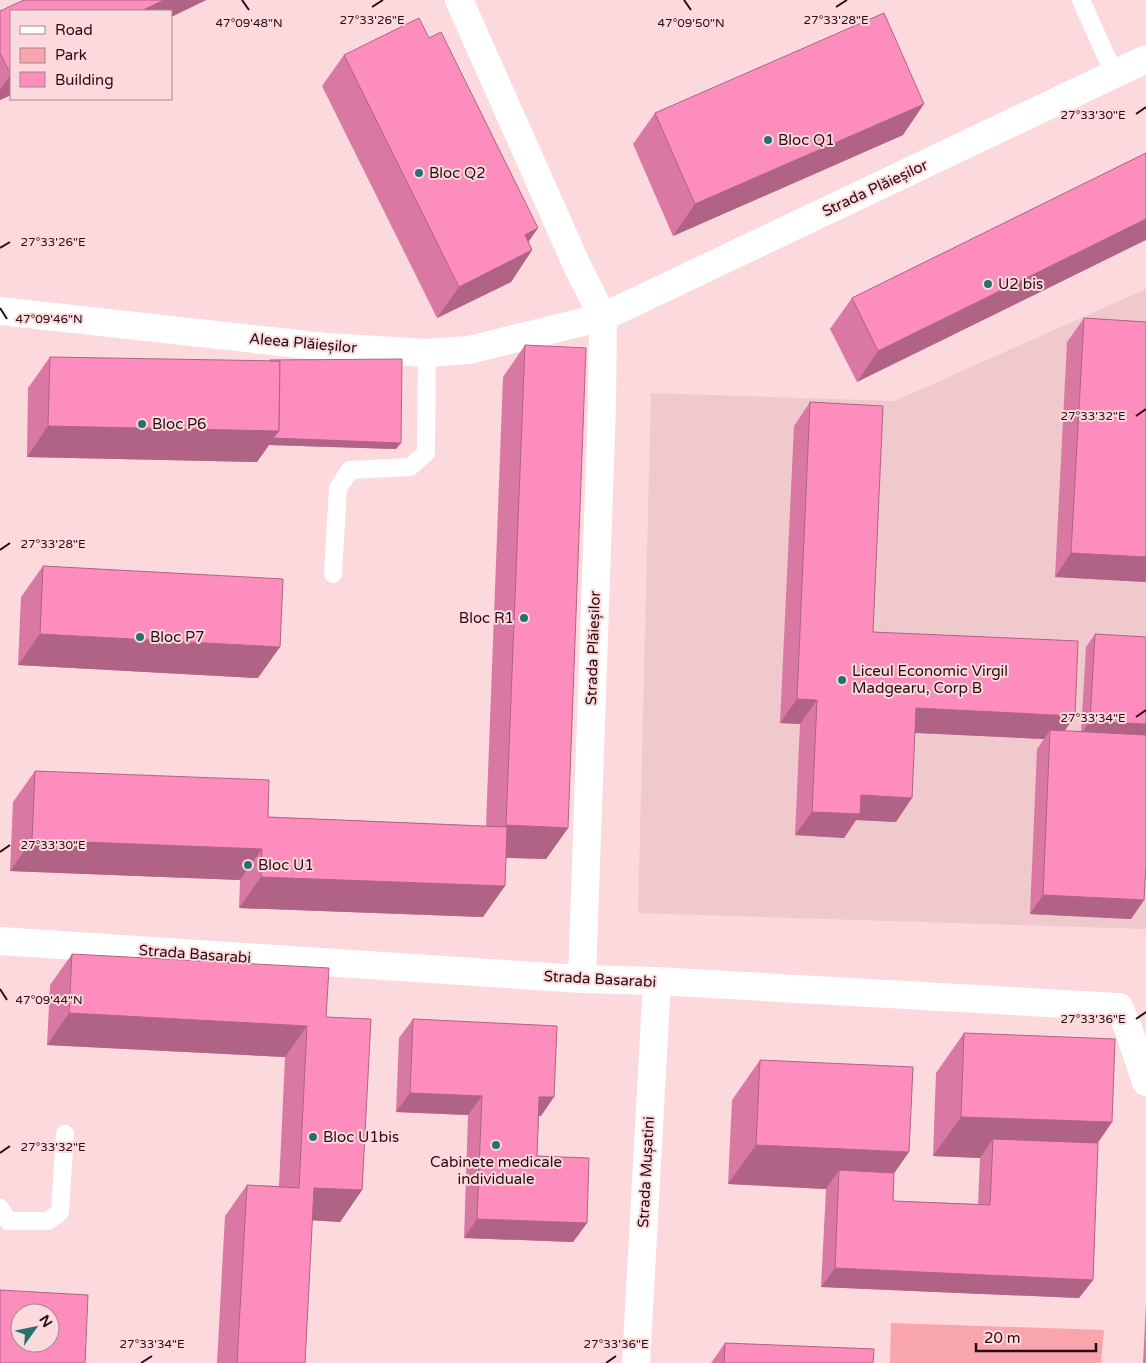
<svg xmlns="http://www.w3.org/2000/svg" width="1146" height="1363" font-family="'Varela Round',sans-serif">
<rect width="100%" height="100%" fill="#fcd9dc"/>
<path fill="#efc9cc" d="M 1146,289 L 1146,929 L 638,913 L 651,393 L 895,401 Z"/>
<path fill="#f8a5ad" d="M 891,1323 L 1104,1330 L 1101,1363 L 890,1363 Z"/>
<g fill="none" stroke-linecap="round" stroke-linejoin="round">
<g stroke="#fff" stroke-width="18">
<path d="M 1081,0 L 1114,74"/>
<path d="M 333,574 L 338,488 L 350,470 L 410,467 L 426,453 L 427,353"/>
<path d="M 0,1208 L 8,1221 L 48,1221 L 60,1212 L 65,1134"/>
</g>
<g stroke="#fff" stroke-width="28">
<path d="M 459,0 L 579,270 L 603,317 L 602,406 L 582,979"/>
<path d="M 0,311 L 326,347 L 427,353 L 469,350 L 603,317 L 1146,59"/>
<path d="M 0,941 L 582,979 L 657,981 L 1119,1007 L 1128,1028 L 1146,1082"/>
<path d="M 636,1363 L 657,981"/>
</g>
</g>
<g fill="#d979a3">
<path d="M 24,0 L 206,0 L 171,17 L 171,11 L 11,11 L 11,95 L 0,100 L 0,11 Z"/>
<path d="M 429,38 L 538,228 L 528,242 L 532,250 L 511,282 L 437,318 L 322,86 L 344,55 Z"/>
<path d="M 655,113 L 903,135 L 673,236 L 633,144 Z"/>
<path d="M 1146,153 L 857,382 L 830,329 L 852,298 Z"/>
<path d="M 1084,318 L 1146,322 L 1146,582 L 1055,577 L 1067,342 Z"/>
<path d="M 525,345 L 568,828 L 546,859 L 506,858 L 483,917 L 239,908 L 240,880 L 10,871 L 13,802 L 35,771 L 268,817 L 486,826 L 503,377 Z"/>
<path d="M 50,357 L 396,449 L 269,445 L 257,462 L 27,457 L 28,388 Z"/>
<path d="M 810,402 L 873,632 L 1064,731 L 1081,732 L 1086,647 L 1095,634 L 1144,900 L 1131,919 L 1030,914 L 1037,749 L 1044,739 L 915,733 L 896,822 L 856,820 L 844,838 L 795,835 L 800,724 L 780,723 L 794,426 Z"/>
<path d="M 43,566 L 258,678 L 18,665 L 21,597 Z"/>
<path d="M 72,954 L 326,1017 L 362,1190 L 340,1222 L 312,1220 L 305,1363 L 217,1363 L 225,1216 L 247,1185 L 279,1186 L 285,1057 L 47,1045 L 50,985 Z"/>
<path d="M 413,1019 L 541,1116 L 539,1116 L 537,1156 L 587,1223 L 573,1242 L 464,1238 L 468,1115 L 396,1112 L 399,1038 Z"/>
<path d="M 964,1033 L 1112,1122 L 1098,1143 L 1093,1280 L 1079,1298 L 821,1287 L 826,1189 L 728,1184 L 732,1100 L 760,1060 L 894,1173 L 893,1201 L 978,1204 L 980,1158 L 933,1156 L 936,1073 Z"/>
<path d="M 1146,1303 L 1146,1363 L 1143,1363 Z"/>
<path d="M 725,1343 L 873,1363 L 711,1363 Z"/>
</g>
<g fill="#b06384">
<path d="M 164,0 L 206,0 L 171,17 L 171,11 L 141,11 Z"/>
<path d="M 11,74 L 11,95 L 0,100 L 0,90 Z"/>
<path d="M 924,104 L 903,135 L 673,236 L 695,204 Z"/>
<path d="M 1146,219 L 1146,240 L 857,382 L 878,351 Z"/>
<path d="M 538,228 L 517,258 L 532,250 L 511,282 L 437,318 L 459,287 L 525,235 Z"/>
<path d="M 48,426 L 279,431 L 401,443 L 396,449 L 269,445 L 257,462 L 27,457 Z"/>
<path d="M 1071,553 L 1146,557 L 1146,582 L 1055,577 Z"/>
<path d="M 40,634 L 280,647 L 258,678 L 18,665 Z"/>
<path d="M 797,699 L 817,700 L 800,724 L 780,723 Z"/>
<path d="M 916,708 L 1075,716 L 1059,739 L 1050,730 L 1044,739 L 899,732 Z"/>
<path d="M 1090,721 L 1146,724 L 1146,738 L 1081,734 Z"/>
<path d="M 861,795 L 912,798 L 896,822 L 856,820 L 844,838 L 795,835 L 812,812 Z"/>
<path d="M 506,825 L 568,828 L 546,859 L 484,857 Z"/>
<path d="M 32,840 L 262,849 L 240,880 L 10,871 Z"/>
<path d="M 261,877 L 505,886 L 483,917 L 239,908 Z"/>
<path d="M 1043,895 L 1144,900 L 1131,919 L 1030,914 Z"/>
<path d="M 69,1013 L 307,1026 L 285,1057 L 47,1045 Z"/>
<path d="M 410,1093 L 482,1096 L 468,1115 L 396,1112 Z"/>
<path d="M 539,1097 L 554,1097 L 541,1116 L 526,1116 Z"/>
<path d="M 961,1117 L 1112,1122 L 1084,1162 L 993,1139 L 980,1158 L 933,1156 Z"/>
<path d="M 756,1145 L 909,1152 L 881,1192 L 839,1170 L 826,1189 L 728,1184 Z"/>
<path d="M 314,1188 L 362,1190 L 340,1222 L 292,1219 Z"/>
<path d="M 477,1219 L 587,1223 L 573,1242 L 464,1238 Z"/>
<path d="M 835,1268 L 1093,1280 L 1079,1298 L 821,1287 Z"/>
</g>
<g fill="#fc8dbd" stroke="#b06384" fill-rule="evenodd">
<path d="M 24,0 L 164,0 L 141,11 L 11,11 L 11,75 L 0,53 L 0,11 Z"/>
<path d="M 884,13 L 924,104 L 695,204 L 655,113 Z"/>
<path d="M 419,18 L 429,38 L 441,32 L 538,228 L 525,235 L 532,250 L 459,287 L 344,55 Z"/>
<path d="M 1146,153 L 1146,219 L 878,351 L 852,298 Z"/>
<path d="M 1084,318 L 1146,322 L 1146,557 L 1071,553 Z"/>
<path d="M 525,345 L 586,348 L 568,828 L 506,825 Z"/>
<path d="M 50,357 L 280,361 L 279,431 L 48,426 Z"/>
<path d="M 402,359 L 401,443 L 273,438 L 279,431 L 280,361 L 270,361 L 270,360 Z"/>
<path d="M 810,402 L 883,406 L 873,632 L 1078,641 L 1075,716 L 916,708 L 912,798 L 861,795 L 860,814 L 812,812 L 817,700 L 797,699 Z"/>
<path d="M 43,566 L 283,579 L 280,647 L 40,634 Z"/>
<path d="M 1095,634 L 1146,637 L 1146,724 L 1090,721 Z"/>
<path d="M 1050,730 L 1146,735 L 1146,863 L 1144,900 L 1043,895 Z"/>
<path d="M 35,771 L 269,780 L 268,817 L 507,827 L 505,886 L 261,877 L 262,849 L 32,840 Z"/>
<path d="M 72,954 L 329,968 L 326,1017 L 371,1019 L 362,1190 L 314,1188 L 305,1363 L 237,1363 L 247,1185 L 299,1188 L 307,1026 L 69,1013 Z"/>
<path d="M 413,1019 L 557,1026 L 554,1097 L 539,1097 L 537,1156 L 589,1158 L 587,1223 L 477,1219 L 482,1096 L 410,1093 Z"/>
<path d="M 964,1033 L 1115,1039 L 1112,1122 L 961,1117 Z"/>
<path d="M 760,1060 L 913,1067 L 909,1152 L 756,1145 Z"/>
<path d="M 993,1139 L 1098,1143 L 1093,1280 L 835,1268 L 839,1170 L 894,1173 L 893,1201 L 990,1205 Z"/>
<path d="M 0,1290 L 88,1295 L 85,1363 L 0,1363 ZM 20,1313 L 50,1313 L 50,1343 L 20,1343 Z"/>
<path d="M 725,1343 L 874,1349 L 873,1363 L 724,1363 Z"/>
</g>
<path fill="none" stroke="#290c10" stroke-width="2" d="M 242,0 L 249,10M 684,0 L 691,10M 372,7 L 383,0M 836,7 L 847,0M 1136,114 L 1146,107M 0,248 L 10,242M 0,308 L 7,319M 1136,416 L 1146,409M 0,550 L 10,543M 1136,717 L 1146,710M 0,852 L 10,845M 0,989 L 7,1000M 1136,1019 L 1146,1012M 0,1153 L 10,1146M 141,1363 L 152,1356M 606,1363 L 616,1356"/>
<g fill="#26716f" stroke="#fcd9dc" stroke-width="2">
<circle cx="768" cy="140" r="5"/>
<circle cx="419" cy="173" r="5"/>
<circle cx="988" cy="284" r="5"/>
<circle cx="142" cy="424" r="5"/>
<circle cx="524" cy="618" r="5"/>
<circle cx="140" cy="637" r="5"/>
<circle cx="842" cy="680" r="5"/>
<circle cx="248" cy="865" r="5"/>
<circle cx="313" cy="1137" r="5"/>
<circle cx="496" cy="1145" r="5"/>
</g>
<g text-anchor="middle" stroke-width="4" stroke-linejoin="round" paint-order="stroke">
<g font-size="15" fill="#290c10" stroke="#fcd9dc" text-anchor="start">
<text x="778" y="145">Bloc Q1</text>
<text x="429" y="178">Bloc Q2</text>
<text x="998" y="289">U2 bis</text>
<text x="152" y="429">Bloc P6</text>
<text x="514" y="623" text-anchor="end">Bloc R1</text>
<text x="150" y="642">Bloc P7</text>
<text x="852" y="676">Liceul Economic Virgil<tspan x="852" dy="17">Madgearu, Corp B</tspan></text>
<text x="258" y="870">Bloc U1</text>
<text x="323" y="1142">Bloc U1bis</text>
<text x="496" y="1167" text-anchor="middle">Cabinete medicale<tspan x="496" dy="17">individuale</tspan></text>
</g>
<g font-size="15" fill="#290c10" stroke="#fcd9dc">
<text transform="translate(875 188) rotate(-25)" y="5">Strada Plăieșilor</text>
<text transform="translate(303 343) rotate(5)" y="5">Aleea Plăieșilor</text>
<text transform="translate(593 648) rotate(-88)" y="5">Strada Plăieșilor</text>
<text transform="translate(195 954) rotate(4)" y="5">Strada Basarabi</text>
<text transform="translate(600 979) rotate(3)" y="5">Strada Basarabi</text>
<text transform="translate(646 1172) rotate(-87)" y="5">Strada Mușatini</text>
</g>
</g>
<g font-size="12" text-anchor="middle" fill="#290c10" stroke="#fcd9dc" stroke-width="4" stroke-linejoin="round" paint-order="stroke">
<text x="372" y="24">27°33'26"E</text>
<text x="836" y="24">27°33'28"E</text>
<text x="249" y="27">47°09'48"N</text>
<text x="691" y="27">47°09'50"N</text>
<text x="1093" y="119">27°33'30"E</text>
<text x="53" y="246">27°33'26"E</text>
<text x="49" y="323">47°09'46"N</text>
<text x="1093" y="420">27°33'32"E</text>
<text x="53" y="548">27°33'28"E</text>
<text x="1093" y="722">27°33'34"E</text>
<text x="53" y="849">27°33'30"E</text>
<text x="49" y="1004">47°09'44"N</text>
<text x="1093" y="1023">27°33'36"E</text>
<text x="53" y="1151">27°33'32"E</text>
<text x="152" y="1348">27°33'34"E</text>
<text x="616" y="1348">27°33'36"E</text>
</g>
<rect x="10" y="10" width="162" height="90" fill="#fcd9dc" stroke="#a8878a"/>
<rect x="20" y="26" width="25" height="8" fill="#ffffff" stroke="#a8878a"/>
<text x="55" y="35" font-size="15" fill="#290c10">Road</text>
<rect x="20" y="48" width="25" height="15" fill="#f8a5ad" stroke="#a8878a"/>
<text x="55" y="60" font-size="15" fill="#290c10">Park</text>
<rect x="20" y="72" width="25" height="15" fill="#fc8dbd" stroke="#a8878a"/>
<text x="55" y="85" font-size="15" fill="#290c10">Building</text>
<g transform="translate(35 1328) rotate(57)"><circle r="24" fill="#fcd9dc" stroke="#a8878a"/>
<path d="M0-4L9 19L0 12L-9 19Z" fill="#26716f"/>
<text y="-8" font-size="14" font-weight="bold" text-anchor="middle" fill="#290c10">N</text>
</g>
<path d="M976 1343v8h120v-8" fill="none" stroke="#290c10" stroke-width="2.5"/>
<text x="984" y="1343" font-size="15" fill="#290c10" stroke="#fcd9dc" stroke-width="4" paint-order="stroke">20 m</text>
</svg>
